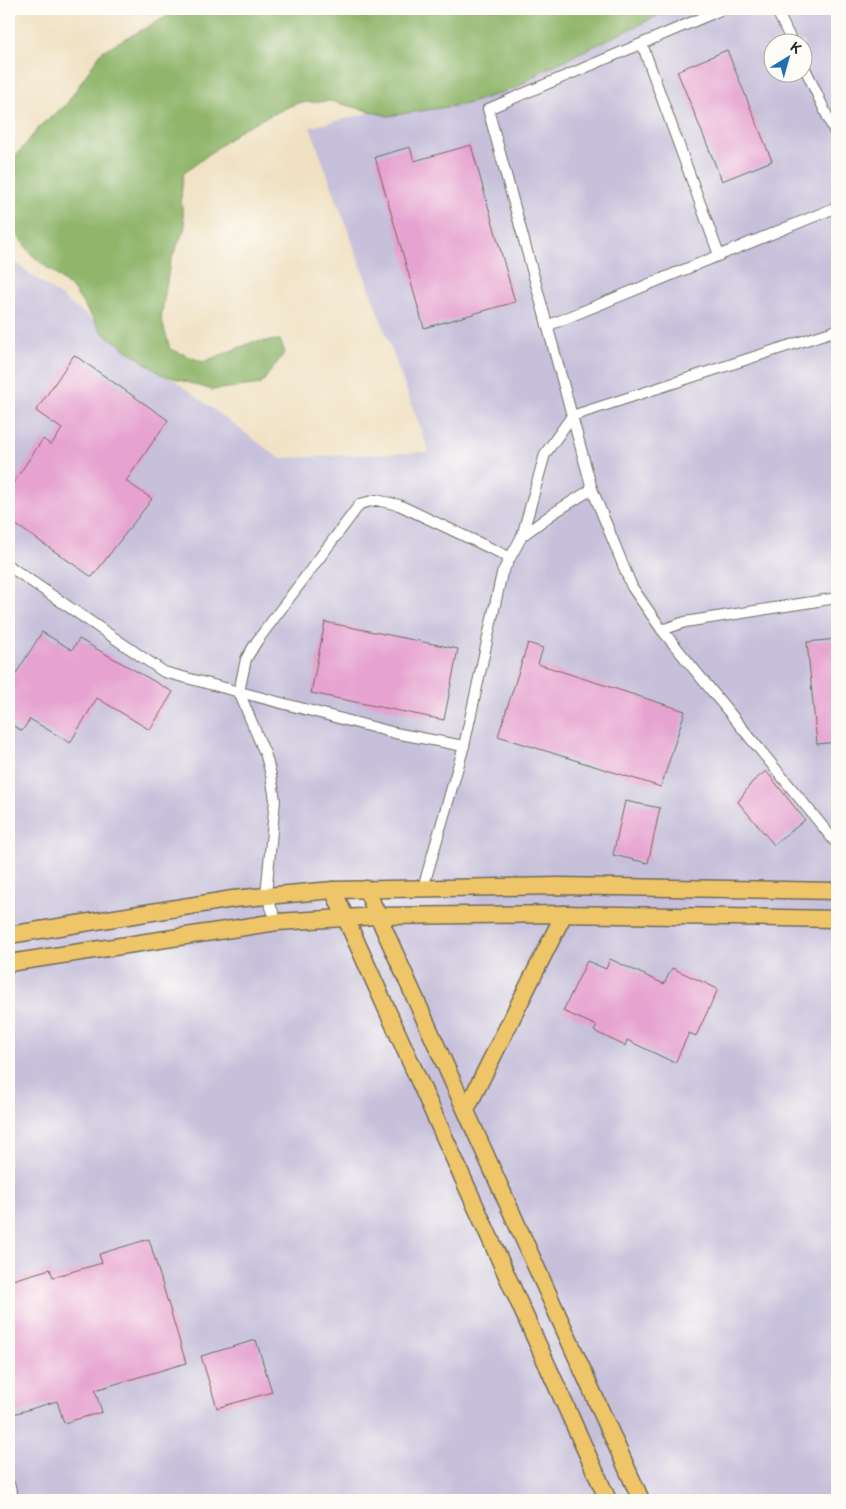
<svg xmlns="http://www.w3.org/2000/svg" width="846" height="1509" font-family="'Balsamiq Sans',sans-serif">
<rect width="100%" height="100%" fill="#fdfcf7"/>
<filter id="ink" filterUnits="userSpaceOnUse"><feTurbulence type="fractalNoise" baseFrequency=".02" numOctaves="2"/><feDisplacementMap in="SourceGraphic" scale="10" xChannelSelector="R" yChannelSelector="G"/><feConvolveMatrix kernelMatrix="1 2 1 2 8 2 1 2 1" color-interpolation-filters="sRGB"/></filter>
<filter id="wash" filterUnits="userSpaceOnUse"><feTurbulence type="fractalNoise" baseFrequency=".0096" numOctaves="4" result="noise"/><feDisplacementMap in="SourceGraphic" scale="20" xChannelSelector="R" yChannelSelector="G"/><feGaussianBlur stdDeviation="1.12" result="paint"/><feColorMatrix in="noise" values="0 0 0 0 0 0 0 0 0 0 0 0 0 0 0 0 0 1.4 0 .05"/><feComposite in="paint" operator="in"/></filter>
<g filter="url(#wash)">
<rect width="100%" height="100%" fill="#f0e1c3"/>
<path fill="#c6c0da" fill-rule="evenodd" d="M 661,9 L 837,9 L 837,1500 L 9,1500 L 9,258 L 279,458 L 429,452 L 310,127 L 522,77 ZM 774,42 L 804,42 L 804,72 L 774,72 Z"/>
<path fill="#90b66c" stroke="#5e704c" d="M 181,9 L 672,9 L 542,71 L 518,87 L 467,104 L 388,116 L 331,101 L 297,103 L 243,128 L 183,174 L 181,199 L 185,227 L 170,263 L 161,318 L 170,349 L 203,362 L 253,342 L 280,340 L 285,352 L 261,384 L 212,390 L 161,374 L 102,332 L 73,289 L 32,255 L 9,224 L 9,164 L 42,124 L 66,105 L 102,51 Z"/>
<g id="blocks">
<g fill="#e6a2d0">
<path d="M 727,50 L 772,161 L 722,181 L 677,71 Z"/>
<path d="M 471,145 L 515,302 L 424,328 L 375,157 L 410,147 L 414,161 Z"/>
<path d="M 74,355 L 168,420 L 126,481 L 152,499 L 92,577 L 9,520 L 9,489 L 43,439 L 51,445 L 62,429 L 36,411 Z"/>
<path d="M 325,622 L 458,649 L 444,720 L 311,693 Z"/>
<path d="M 42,632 L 72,650 L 79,639 L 173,692 L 150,730 L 97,698 L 70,743 L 30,719 L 22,731 L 9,723 L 9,685 Z"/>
<path d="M 837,639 L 837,742 L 817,744 L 807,642 Z"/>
<path d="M 528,643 L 543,648 L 538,664 L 685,711 L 661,787 L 498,736 Z"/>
<path d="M 766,771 L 805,820 L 774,845 L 738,802 L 752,782 Z"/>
<path d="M 625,801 L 660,808 L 648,863 L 613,855 Z"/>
<path d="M 610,959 L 664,984 L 672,968 L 718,989 L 696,1036 L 689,1033 L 675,1063 L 627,1040 L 625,1046 L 594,1031 L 597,1026 L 563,1011 L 587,961 L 606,969 Z"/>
<path d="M 149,1239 L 186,1363 L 95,1390 L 102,1412 L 64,1423 L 57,1401 L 14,1414 L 9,1397 L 9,1281 L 50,1269 L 53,1277 L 102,1263 L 99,1254 Z"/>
<path d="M 256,1340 L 272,1392 L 217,1408 L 201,1356 Z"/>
</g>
</g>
</g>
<g filter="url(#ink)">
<use href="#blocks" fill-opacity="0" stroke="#706b60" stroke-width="1"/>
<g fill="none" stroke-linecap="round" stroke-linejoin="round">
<g stroke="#706b60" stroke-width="12">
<g id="minor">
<path d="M 776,9 L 792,42"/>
<path d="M 642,44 L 719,255"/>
<path d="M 804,66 L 837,137"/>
<path d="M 547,326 L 837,207"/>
<path d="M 592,489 L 488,109 L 723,9"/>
<path d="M 522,536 L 545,454 L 572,416 L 837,330"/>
<path d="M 9,566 L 164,672 L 395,733 L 464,746"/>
<path d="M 662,630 L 685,622 L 837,598"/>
<path d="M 423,888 L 464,746 L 502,573 L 522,536 L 552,514 L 592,489 L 632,587 L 662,630 L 837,844"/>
<path d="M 277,922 L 266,895 L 275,800 L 271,775 L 266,756 L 239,692 L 246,659 L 257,641 L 360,504 L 376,500 L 399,505 L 509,557"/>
<path d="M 9,1484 L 14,1500"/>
</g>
</g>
<g stroke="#706b60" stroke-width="19">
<g id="primary">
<path d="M 366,889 L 641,1500"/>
<path d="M 333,890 L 608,1500"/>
<path d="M 9,935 L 233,899 L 333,890 L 559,886 L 837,891"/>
<path d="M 9,963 L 277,922 L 378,916 L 564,914 L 837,919"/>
<path d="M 466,1110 L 564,914"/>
</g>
</g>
<use href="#minor" stroke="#fff" stroke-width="10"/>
<use href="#primary" stroke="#eec569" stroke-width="16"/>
</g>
</g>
<rect width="846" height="1509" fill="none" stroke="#fdfcf7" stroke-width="30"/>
<g transform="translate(788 58) rotate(37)"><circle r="24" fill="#fdfcf7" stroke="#a9a8a5"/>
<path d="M0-4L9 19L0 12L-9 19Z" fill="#1f6fb2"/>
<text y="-8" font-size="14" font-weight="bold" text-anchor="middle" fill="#2b2b2b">K</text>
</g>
</svg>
